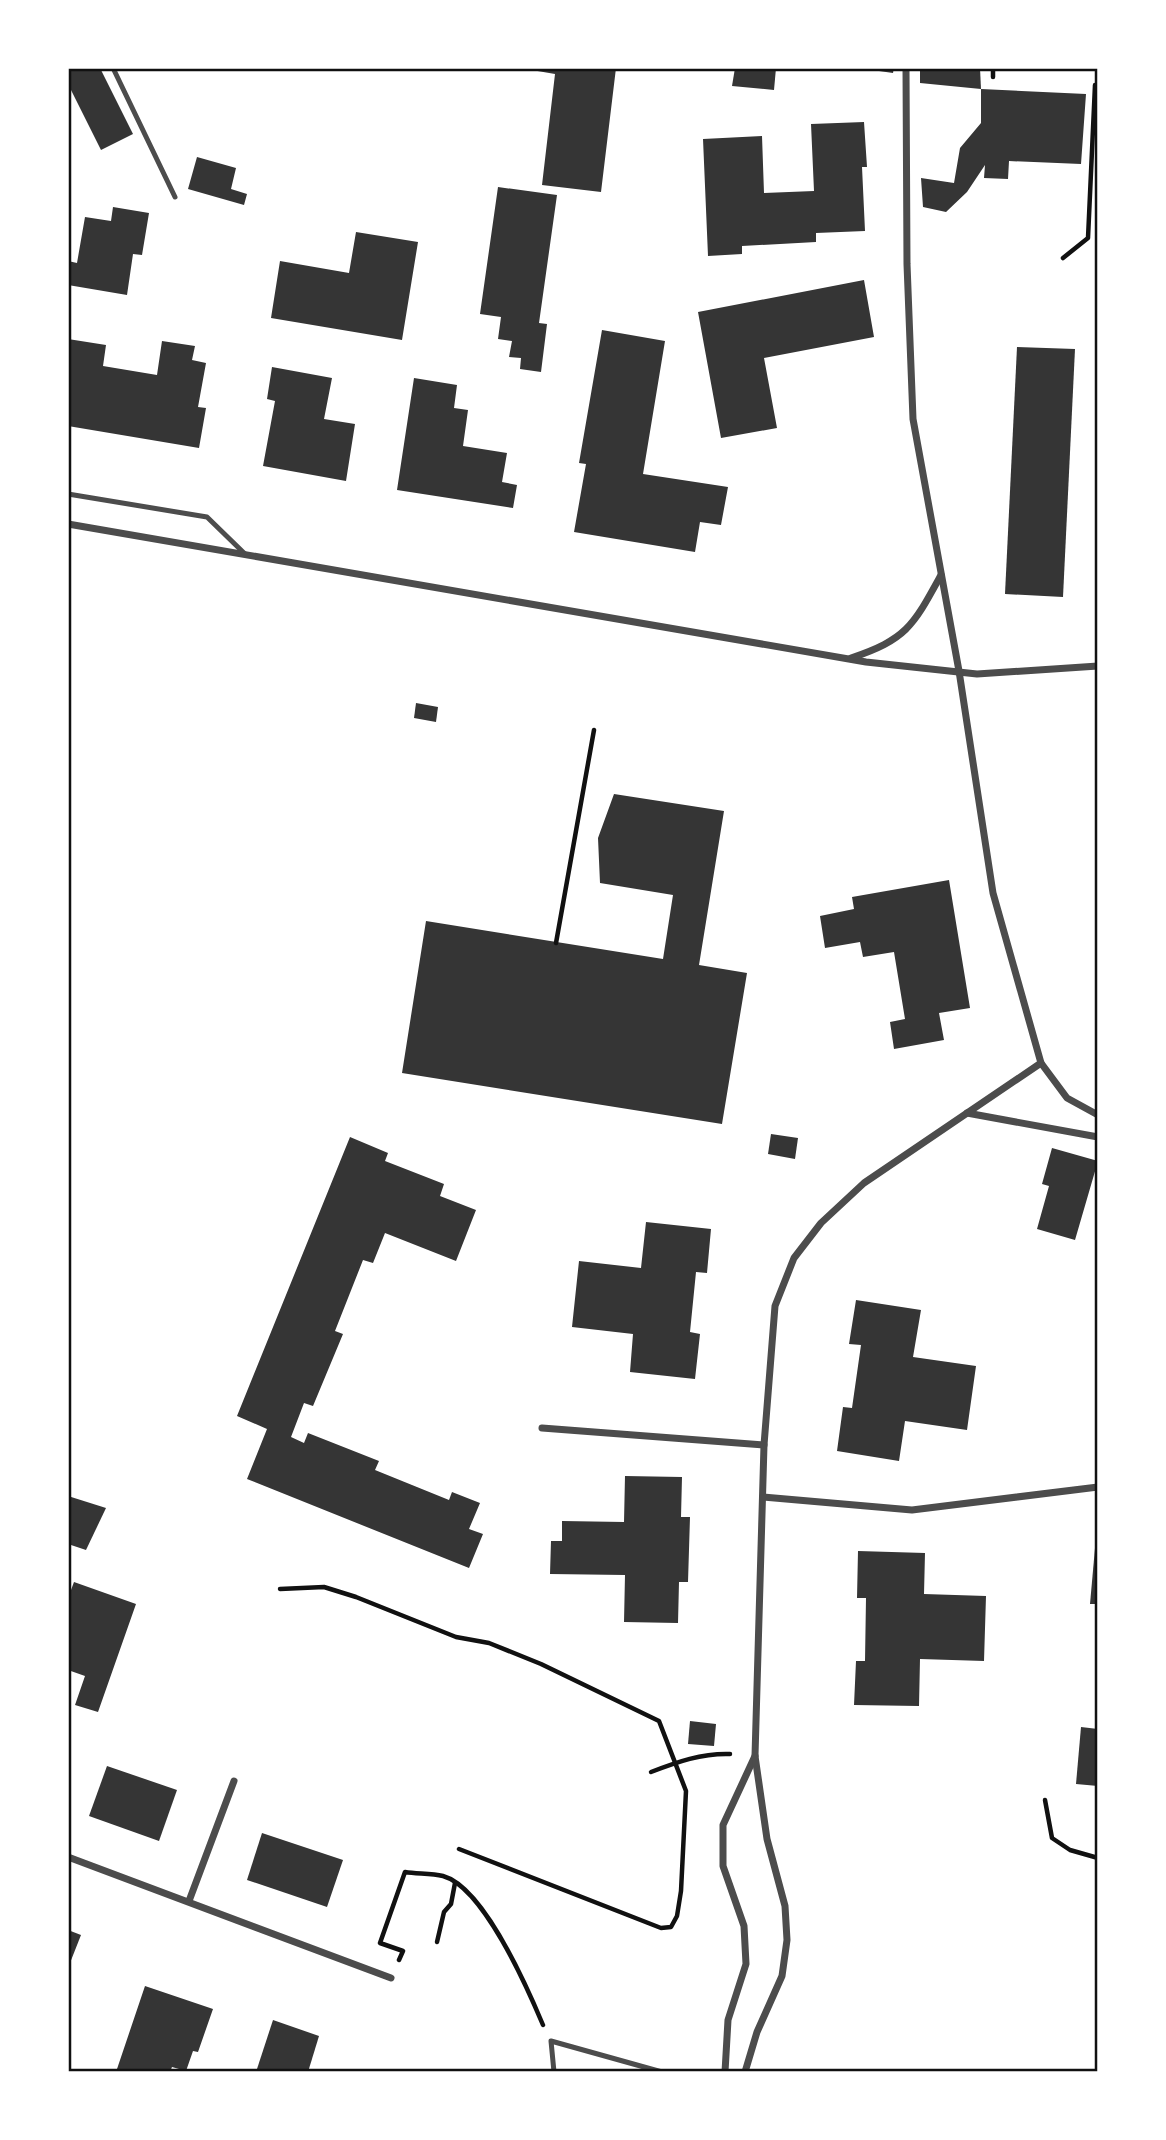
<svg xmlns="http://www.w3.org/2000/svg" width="1166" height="2140" font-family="'Varela Round',sans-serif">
<rect width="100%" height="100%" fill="#fff"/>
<g fill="#353535">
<path d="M 68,68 L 100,68 L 133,134 L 101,150 L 68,84 Z"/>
<path d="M 520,68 L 616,68 L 601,192 L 542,185 L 555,74 Z"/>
<path d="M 735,68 L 776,68 L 774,90 L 732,86 Z"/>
<path d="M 872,68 L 894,68 L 893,73 L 872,70 Z"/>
<path d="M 920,68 L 980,68 L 981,89 L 920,83 Z"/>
<path d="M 981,89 L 1086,94 L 1081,164 L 1009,161 L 1008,179 L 984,178 L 985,165 L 967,192 L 946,212 L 923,207 L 921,178 L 954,183 L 960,148 L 981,123 Z"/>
<path d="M 864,122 L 867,167 L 862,167 L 865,231 L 816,233 L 816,242 L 742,246 L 742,254 L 708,256 L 703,139 L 762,136 L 764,193 L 814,191 L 811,124 Z"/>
<path d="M 197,157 L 236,168 L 231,189 L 247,194 L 244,205 L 188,189 Z"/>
<path d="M 498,187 L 557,195 L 539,323 L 547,324 L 541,372 L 520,369 L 521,358 L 509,357 L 512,341 L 498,339 L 501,317 L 480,314 Z"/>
<path d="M 113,207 L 149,213 L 142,255 L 133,254 L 127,295 L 68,285 L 68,261 L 77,263 L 85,217 L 111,221 Z"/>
<path d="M 356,232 L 418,242 L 402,340 L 271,318 L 280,261 L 349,273 Z"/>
<path d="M 864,280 L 874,337 L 764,358 L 777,428 L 721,438 L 698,312 Z"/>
<path d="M 602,330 L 665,341 L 643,474 L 728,487 L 721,525 L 700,522 L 695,552 L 574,532 L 586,464 L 579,463 Z"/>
<path d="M 68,339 L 106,345 L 103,366 L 157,375 L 162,341 L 195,346 L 192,360 L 206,363 L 198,407 L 206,408 L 199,448 L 68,426 Z"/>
<path d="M 1017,347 L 1075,349 L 1063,597 L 1005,594 Z"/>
<path d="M 272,367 L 332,378 L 324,419 L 355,424 L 346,481 L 263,466 L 275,401 L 267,399 Z"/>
<path d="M 414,378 L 457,385 L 454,408 L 468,410 L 463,446 L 507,453 L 502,482 L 517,485 L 513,508 L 397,490 Z"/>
<path d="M 416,703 L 438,707 L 436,722 L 414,718 Z"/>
<path d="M 614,794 L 724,811 L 699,965 L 747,973 L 722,1124 L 402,1073 L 426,921 L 663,959 L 673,895 L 600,883 L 598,838 Z"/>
<path d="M 949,880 L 970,1008 L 939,1013 L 944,1040 L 894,1049 L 890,1022 L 905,1019 L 894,952 L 863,957 L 860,942 L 825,948 L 820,916 L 854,909 L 852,897 Z"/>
<path d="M 771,1134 L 798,1138 L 795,1159 L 768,1154 Z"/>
<path d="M 350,1137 L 388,1153 L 385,1161 L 444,1184 L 440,1196 L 476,1210 L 456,1261 L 385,1233 L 373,1263 L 363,1260 L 335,1331 L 343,1334 L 313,1406 L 304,1403 L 291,1437 L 304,1443 L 308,1433 L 379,1461 L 375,1470 L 449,1500 L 452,1492 L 480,1503 L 469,1529 L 483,1534 L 469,1568 L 247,1479 L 267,1429 L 237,1416 Z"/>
<path d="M 1052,1148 L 1098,1161 L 1075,1240 L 1037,1229 L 1049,1186 L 1042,1184 Z"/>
<path d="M 646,1222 L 711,1229 L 707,1273 L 696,1272 L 690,1332 L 700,1334 L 695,1379 L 630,1372 L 633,1334 L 572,1327 L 579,1261 L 641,1268 Z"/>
<path d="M 856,1300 L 921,1310 L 913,1357 L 976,1366 L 967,1430 L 905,1421 L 899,1461 L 837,1451 L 843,1407 L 852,1408 L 861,1345 L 849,1344 Z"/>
<path d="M 625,1476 L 682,1477 L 681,1517 L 690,1517 L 688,1582 L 679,1582 L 678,1623 L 624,1622 L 625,1575 L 550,1574 L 551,1541 L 562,1541 L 562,1521 L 624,1522 Z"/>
<path d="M 68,1496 L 106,1508 L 86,1550 L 68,1544 Z"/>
<path d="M 1095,1548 L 1098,1548 L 1098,1604 L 1090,1604 Z"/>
<path d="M 858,1551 L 925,1553 L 924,1594 L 986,1596 L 984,1661 L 920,1659 L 919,1706 L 854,1705 L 856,1661 L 865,1661 L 866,1598 L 857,1598 Z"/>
<path d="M 74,1582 L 136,1604 L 98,1712 L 75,1705 L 85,1676 L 68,1670 L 68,1598 Z"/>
<path d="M 690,1721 L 716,1724 L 714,1746 L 688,1744 Z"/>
<path d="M 1081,1727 L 1098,1729 L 1098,1786 L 1076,1784 Z"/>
<path d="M 107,1766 L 177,1790 L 159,1841 L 89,1816 Z"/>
<path d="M 262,1833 L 343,1860 L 327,1907 L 247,1880 Z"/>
<path d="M 68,1930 L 81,1935 L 68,1968 Z"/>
<path d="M 145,1986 L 213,2009 L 198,2052 L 193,2051 L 186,2071 L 172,2067 L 170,2072 L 125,2072 L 117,2069 Z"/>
<path d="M 273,2020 L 319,2036 L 308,2072 L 256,2072 Z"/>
</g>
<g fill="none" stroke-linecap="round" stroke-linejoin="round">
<g stroke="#111" stroke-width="4.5">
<path d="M 993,77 L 993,68"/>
<path d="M 1063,258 L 1088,238 L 1095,85"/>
<path d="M 556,943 L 594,730"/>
<path d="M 280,1589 L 324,1587 L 356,1597 L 456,1637 L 489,1643 L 541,1664 L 659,1721 L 686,1791 L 681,1891 L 677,1916 L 671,1927 L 661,1928 L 459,1849"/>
<path d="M 651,1772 C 677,1762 702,1753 730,1754"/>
<path d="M 1045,1800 L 1052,1838 L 1070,1850 L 1098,1858"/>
<path d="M 437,1942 L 444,1912 L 451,1904 L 455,1883"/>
<path d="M 399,1960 L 403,1951 L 380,1943 L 405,1872 C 417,1874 431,1873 443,1876 C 483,1887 527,1987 543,2025"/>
</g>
<g stroke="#4c4c4c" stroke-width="5">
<path d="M 113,68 L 175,197"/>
<path d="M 68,494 L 207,517 L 245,554"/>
<path d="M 554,2072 L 551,2041 L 662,2072"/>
</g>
<g stroke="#4c4c4c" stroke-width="7">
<path d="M 906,68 L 907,264 L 913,419 L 959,671 L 993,893 L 1041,1063 L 1067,1098 L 1098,1115"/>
<path d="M 68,524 L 866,662 L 977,674 L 1098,666"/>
<path d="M 851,658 C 907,639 913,626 941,575"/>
<path d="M 967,1113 L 1098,1137"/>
<path d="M 542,1428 L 764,1445"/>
<path d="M 763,1497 L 912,1510 L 1098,1487"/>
<path d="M 68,1857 L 391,1978"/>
<path d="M 189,1901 L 234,1781"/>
<path d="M 725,2072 L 728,2020 L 746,1964 L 744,1926 L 723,1866 L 723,1825 L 755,1756"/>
<path d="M 745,2072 L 757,2032 L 782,1976 L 787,1940 L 785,1906 L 767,1839 L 755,1756 L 764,1445 L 775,1306 L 794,1258 L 821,1223 L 864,1183 L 1041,1063"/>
</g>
</g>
<rect width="1166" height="2140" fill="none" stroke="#ffffff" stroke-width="140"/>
<rect x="70" y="70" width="1026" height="2000" fill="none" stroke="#111" stroke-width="2.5"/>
</svg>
